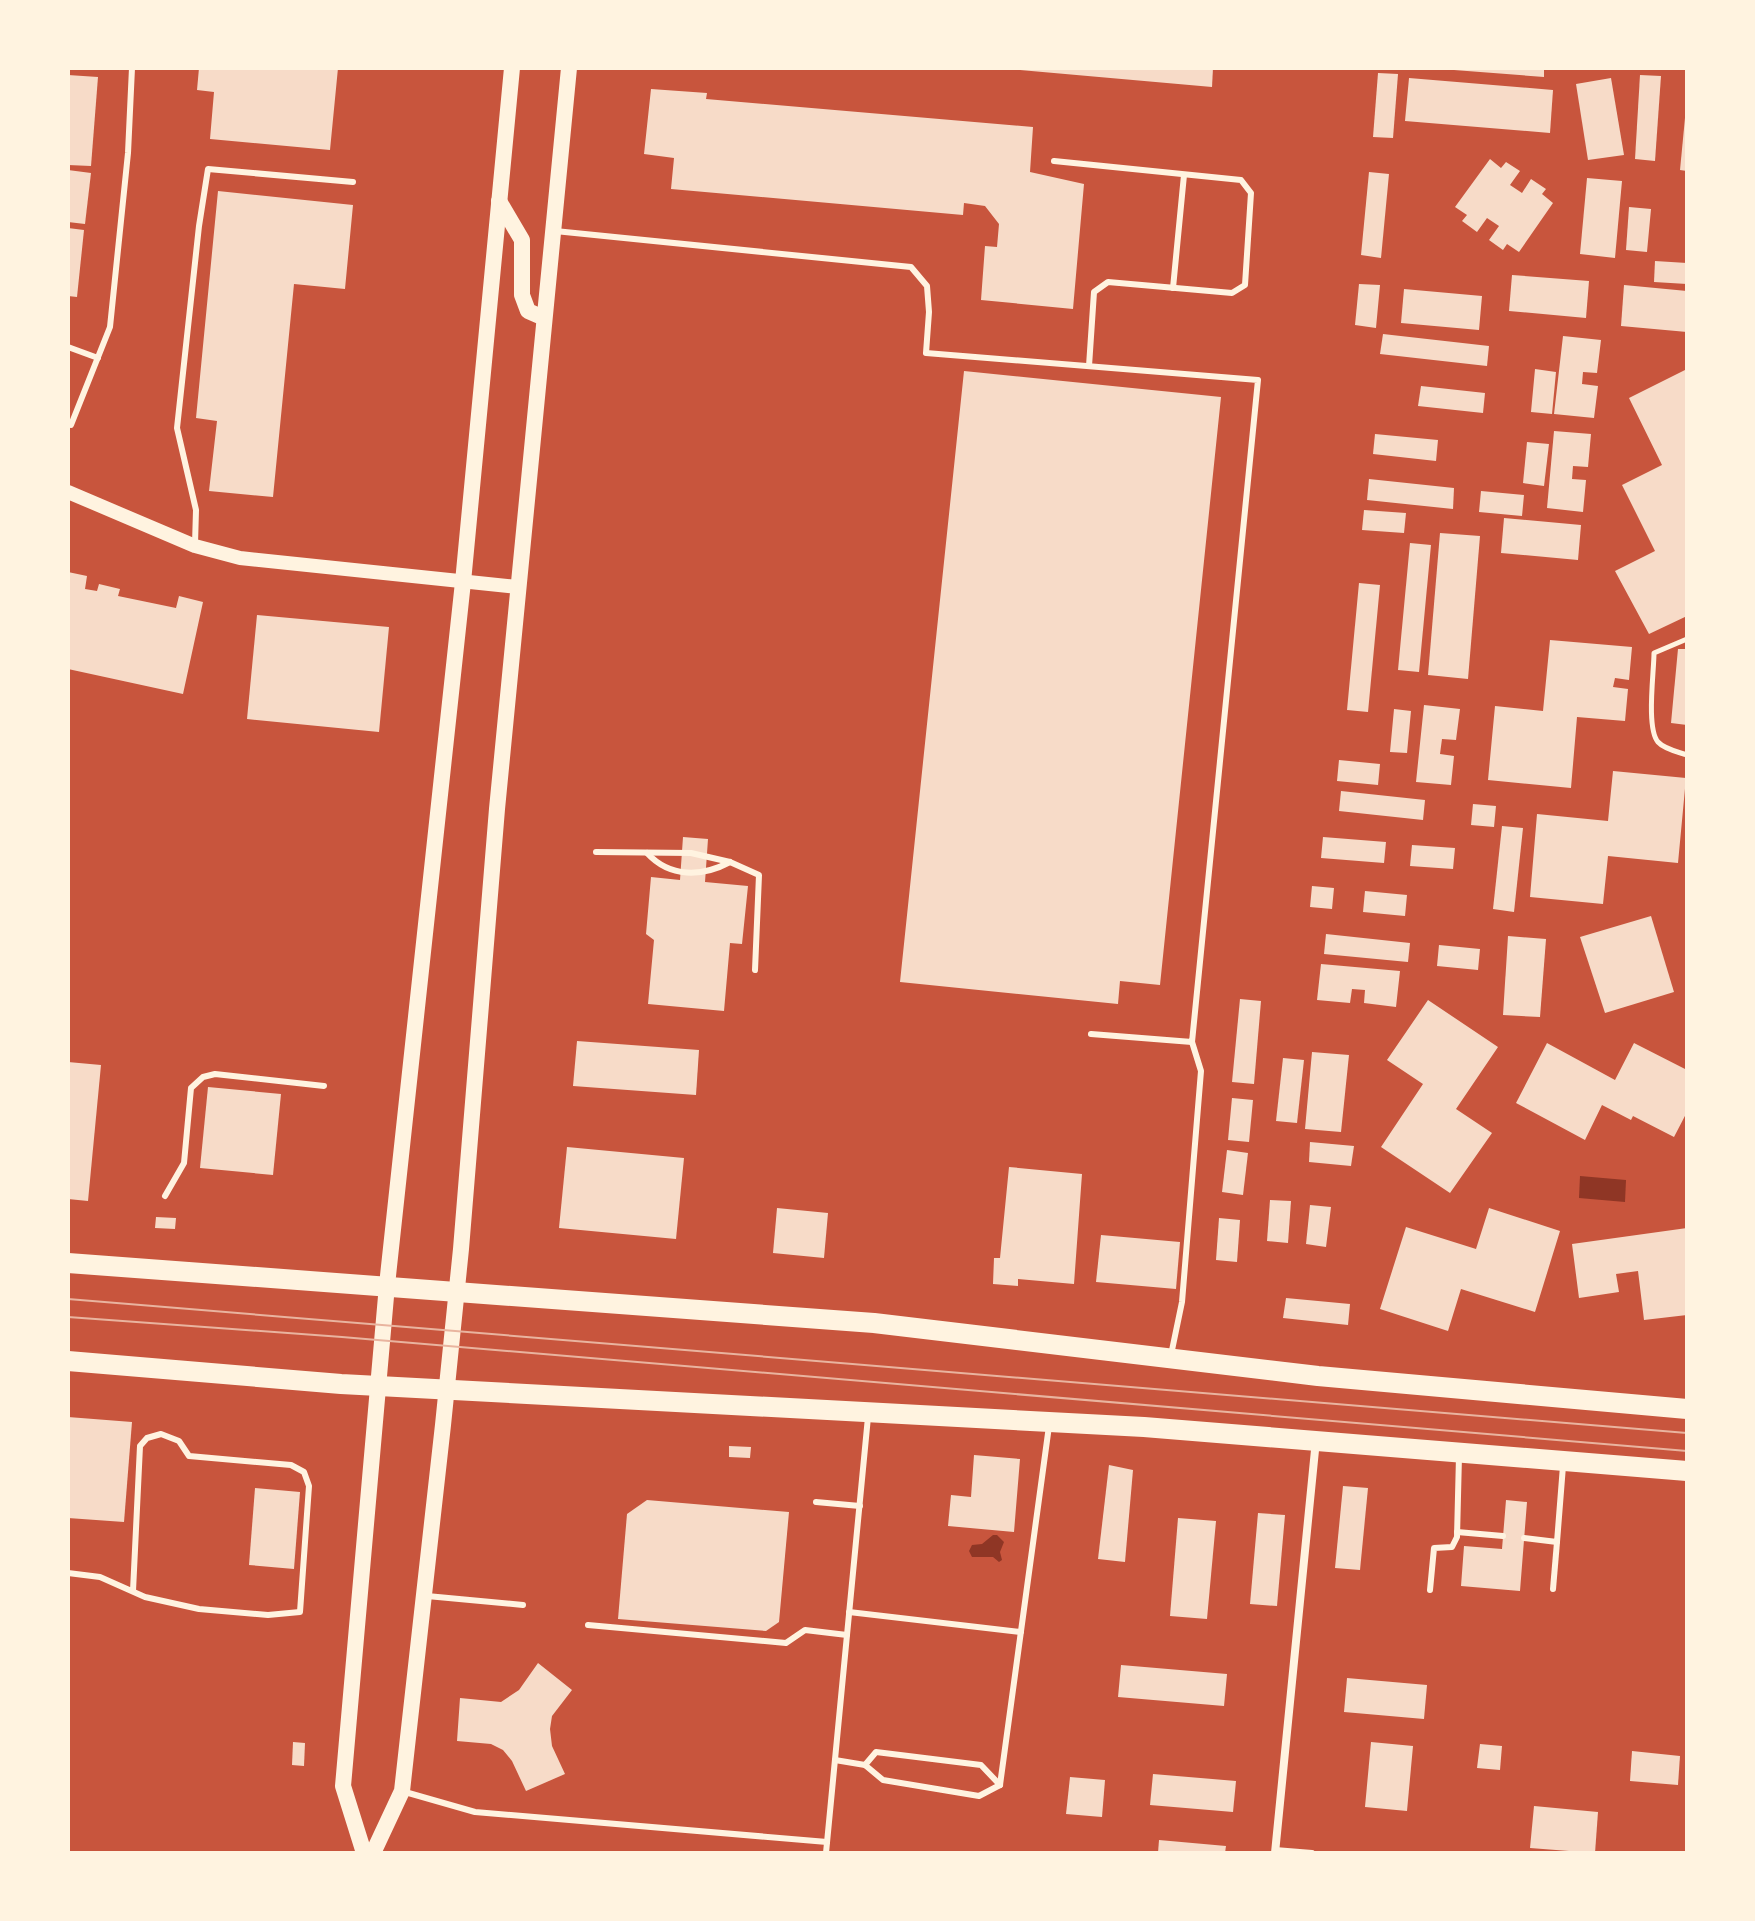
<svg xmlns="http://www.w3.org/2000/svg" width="1755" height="1921" font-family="'DM Sans',sans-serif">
<rect width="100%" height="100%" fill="#c8553d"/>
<g fill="#8f3625">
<path d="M 1580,1176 L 1626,1180 L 1625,1202 L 1579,1198 Z"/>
<path d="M 993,1535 L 997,1535 L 1004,1542 L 1000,1552 L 1002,1560 L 999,1562 L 993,1557 L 972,1557 L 969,1551 L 972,1545 L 982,1544 Z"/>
</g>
<g fill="#f7dbc8">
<path d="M 199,68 L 338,68 L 330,150 L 210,139 L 214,92 L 197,90 Z"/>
<path d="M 1020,68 L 1213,68 L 1212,87 L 1020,70 Z"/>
<path d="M 1454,68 L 1544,68 L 1544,77 L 1454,70 Z"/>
<path d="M 1378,73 L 1398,74 L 1393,138 L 1373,137 Z"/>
<path d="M 68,75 L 98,77 L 91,166 L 68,165 Z"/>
<path d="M 1640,75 L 1661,76 L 1655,161 L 1635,159 Z"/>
<path d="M 1409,78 L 1553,90 L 1550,133 L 1405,121 Z"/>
<path d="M 1611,78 L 1624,155 L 1588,160 L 1576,84 Z"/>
<path d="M 651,89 L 707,93 L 706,99 L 1033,127 L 1030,172 L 1084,184 L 1073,309 L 981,300 L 985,246 L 997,247 L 999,224 L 985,206 L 964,203 L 963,215 L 671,189 L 674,158 L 644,154 Z"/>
<path d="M 1685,118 L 1687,119 L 1687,171 L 1680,170 Z"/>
<path d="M 1490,159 L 1501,168 L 1506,162 L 1520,171 L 1510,185 L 1522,193 L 1531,179 L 1546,189 L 1542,194 L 1553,203 L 1519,252 L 1507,244 L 1503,250 L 1489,240 L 1499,226 L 1487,218 L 1477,232 L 1462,221 L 1467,215 L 1455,207 Z"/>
<path d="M 68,170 L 91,173 L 85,224 L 68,222 Z"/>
<path d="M 1369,172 L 1389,174 L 1381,258 L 1361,255 Z"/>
<path d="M 1587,178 L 1622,181 L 1615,258 L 1580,254 Z"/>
<path d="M 218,191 L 353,205 L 345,289 L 294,284 L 273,497 L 209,491 L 217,421 L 196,418 Z"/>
<path d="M 1629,207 L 1651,209 L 1647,252 L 1626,250 Z"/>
<path d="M 68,228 L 84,230 L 77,297 L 68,296 Z"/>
<path d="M 1655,261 L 1687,263 L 1687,284 L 1654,282 Z"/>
<path d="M 1512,275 L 1589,281 L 1586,318 L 1509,311 Z"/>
<path d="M 1359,284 L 1380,285 L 1376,328 L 1355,325 Z"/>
<path d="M 1624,285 L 1687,291 L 1687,332 L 1621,326 Z"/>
<path d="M 1404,289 L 1482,296 L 1479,330 L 1401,323 Z"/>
<path d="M 1383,334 L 1489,346 L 1487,366 L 1380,354 Z"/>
<path d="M 1563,336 L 1601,340 L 1597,373 L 1583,372 L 1582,384 L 1598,386 L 1594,418 L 1554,414 Z"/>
<path d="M 1535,369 L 1556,372 L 1552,414 L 1531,412 Z"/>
<path d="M 1687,369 L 1687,616 L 1649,634 L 1615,571 L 1655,551 L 1622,485 L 1662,465 L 1629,398 Z"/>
<path d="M 964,371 L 1221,397 L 1160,985 L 1120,981 L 1118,1004 L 900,982 Z"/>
<path d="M 1421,386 L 1485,393 L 1483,413 L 1418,406 Z"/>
<path d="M 1554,431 L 1591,434 L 1588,467 L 1573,466 L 1572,479 L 1586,480 L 1583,512 L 1547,508 Z"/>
<path d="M 1375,434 L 1438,440 L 1436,461 L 1373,454 Z"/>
<path d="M 1527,442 L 1549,444 L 1544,486 L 1523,483 Z"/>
<path d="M 1369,479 L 1454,488 L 1453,509 L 1367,500 Z"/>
<path d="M 1481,491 L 1524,495 L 1522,516 L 1479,512 Z"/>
<path d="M 1364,510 L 1406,513 L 1404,533 L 1362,530 Z"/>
<path d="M 1504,518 L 1581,525 L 1578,560 L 1501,553 Z"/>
<path d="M 1440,533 L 1480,536 L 1468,679 L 1428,675 Z"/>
<path d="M 1410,543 L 1431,545 L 1419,672 L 1398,670 Z"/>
<path d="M 68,572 L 87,576 L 85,589 L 97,591 L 99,584 L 120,589 L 118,596 L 176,608 L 179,596 L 203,602 L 183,694 L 68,669 Z"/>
<path d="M 1359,583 L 1380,585 L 1368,712 L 1347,710 Z"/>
<path d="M 257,615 L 389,627 L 379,732 L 247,719 Z"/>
<path d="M 1550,640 L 1632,647 L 1629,680 L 1615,678 L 1613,687 L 1628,689 L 1625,721 L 1577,717 L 1571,788 L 1488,780 L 1495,706 L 1543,711 Z"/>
<path d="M 1678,649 L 1687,649 L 1687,725 L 1671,723 Z"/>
<path d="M 1424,705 L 1460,709 L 1456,740 L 1442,739 L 1440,754 L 1454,756 L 1451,785 L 1416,782 Z"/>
<path d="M 1394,709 L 1411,711 L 1407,753 L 1390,752 Z"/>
<path d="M 1339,760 L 1380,764 L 1378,785 L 1337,781 Z"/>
<path d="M 1613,771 L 1686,778 L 1678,863 L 1608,856 L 1603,904 L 1530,897 L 1537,814 L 1608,821 Z"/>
<path d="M 1341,791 L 1425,800 L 1423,820 L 1339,811 Z"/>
<path d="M 1473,804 L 1496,806 L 1494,827 L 1471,825 Z"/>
<path d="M 1502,826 L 1523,828 L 1514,912 L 1493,909 Z"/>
<path d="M 683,837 L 708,839 L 705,882 L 748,886 L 742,944 L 730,943 L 724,1011 L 648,1004 L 654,940 L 646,934 L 651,877 L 680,880 Z"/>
<path d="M 1323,837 L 1386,842 L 1384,863 L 1321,858 Z"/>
<path d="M 1412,845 L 1455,848 L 1453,869 L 1410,866 Z"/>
<path d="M 1312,886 L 1334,888 L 1332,909 L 1310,907 Z"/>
<path d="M 1365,891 L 1407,895 L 1405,916 L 1363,912 Z"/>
<path d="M 1651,916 L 1674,992 L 1605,1013 L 1580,937 Z"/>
<path d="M 1326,934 L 1410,943 L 1408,962 L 1324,954 Z"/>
<path d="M 1508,936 L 1546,939 L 1540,1017 L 1503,1015 Z"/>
<path d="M 1439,945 L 1480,949 L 1478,970 L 1437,966 Z"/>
<path d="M 1321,964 L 1400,971 L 1396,1007 L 1364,1003 L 1365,990 L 1352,989 L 1350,1003 L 1317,1000 Z"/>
<path d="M 1240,999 L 1261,1001 L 1254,1084 L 1232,1082 Z"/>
<path d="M 1428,1000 L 1498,1047 L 1456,1109 L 1492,1133 L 1450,1193 L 1381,1147 L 1423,1084 L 1387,1060 Z"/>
<path d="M 577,1041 L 699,1050 L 696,1095 L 573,1086 Z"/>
<path d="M 1547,1043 L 1615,1080 L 1634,1043 L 1687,1070 L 1687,1112 L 1674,1137 L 1633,1116 L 1631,1120 L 1602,1105 L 1585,1140 L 1516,1103 Z"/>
<path d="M 1312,1052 L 1349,1055 L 1341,1132 L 1305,1129 Z"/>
<path d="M 1283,1058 L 1304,1060 L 1297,1123 L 1276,1121 Z"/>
<path d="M 68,1062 L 101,1065 L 88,1201 L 68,1199 Z"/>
<path d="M 208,1087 L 281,1094 L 273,1175 L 200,1168 Z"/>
<path d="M 1232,1098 L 1253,1100 L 1249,1142 L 1228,1140 Z"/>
<path d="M 1310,1142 L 1354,1146 L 1351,1166 L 1309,1162 Z"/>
<path d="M 567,1147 L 684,1158 L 676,1239 L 559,1228 Z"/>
<path d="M 1227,1150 L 1248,1153 L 1243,1195 L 1222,1192 Z"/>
<path d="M 1009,1167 L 1082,1174 L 1074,1284 L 1018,1279 L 1018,1286 L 993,1284 L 994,1258 L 1000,1258 Z"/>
<path d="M 1270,1200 L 1291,1201 L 1288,1243 L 1267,1241 Z"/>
<path d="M 1310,1205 L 1331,1207 L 1326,1247 L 1306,1244 Z"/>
<path d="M 777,1208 L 828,1213 L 824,1258 L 773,1253 Z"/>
<path d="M 1489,1208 L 1560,1231 L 1535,1312 L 1461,1289 L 1448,1331 L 1380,1309 L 1406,1227 L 1476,1249 Z"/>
<path d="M 156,1217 L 176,1218 L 175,1229 L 155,1228 Z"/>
<path d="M 1219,1218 L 1240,1220 L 1237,1262 L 1216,1260 Z"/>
<path d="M 1687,1228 L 1687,1315 L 1644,1320 L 1638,1271 L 1616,1274 L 1619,1292 L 1579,1298 L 1572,1244 Z"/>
<path d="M 1101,1235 L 1180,1242 L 1176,1289 L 1096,1282 Z"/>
<path d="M 1286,1298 L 1350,1304 L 1348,1325 L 1283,1318 Z"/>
<path d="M 68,1417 L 132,1422 L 124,1522 L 68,1518 Z"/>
<path d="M 729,1446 L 751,1447 L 750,1458 L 729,1457 Z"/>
<path d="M 974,1455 L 1020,1459 L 1014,1532 L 948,1526 L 951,1495 L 971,1497 Z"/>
<path d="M 1109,1465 L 1133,1470 L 1125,1562 L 1098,1559 Z"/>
<path d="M 1343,1486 L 1368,1488 L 1360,1570 L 1335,1568 Z"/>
<path d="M 255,1488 L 300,1492 L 294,1569 L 249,1565 Z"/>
<path d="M 647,1500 L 789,1512 L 779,1622 L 766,1631 L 618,1619 L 627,1514 Z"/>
<path d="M 1506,1500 L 1527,1502 L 1520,1591 L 1461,1586 L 1464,1546 L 1502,1549 Z"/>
<path d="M 1258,1513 L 1285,1515 L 1277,1606 L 1250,1604 Z"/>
<path d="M 1178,1518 L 1216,1521 L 1207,1619 L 1170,1616 Z"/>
<path d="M 538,1663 L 572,1690 L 552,1716 L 550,1729 L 552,1746 L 565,1774 L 526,1791 L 512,1761 L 503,1750 L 491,1744 L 457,1741 L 460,1698 L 501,1702 L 519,1690 Z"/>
<path d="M 1121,1665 L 1227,1674 L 1224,1706 L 1118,1697 Z"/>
<path d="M 1347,1678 L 1427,1685 L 1424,1719 L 1344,1712 Z"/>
<path d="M 293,1742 L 305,1743 L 304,1766 L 292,1765 Z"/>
<path d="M 1371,1742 L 1413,1746 L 1407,1811 L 1365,1807 Z"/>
<path d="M 1480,1744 L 1502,1746 L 1500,1770 L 1477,1768 Z"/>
<path d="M 1632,1751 L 1680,1756 L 1678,1785 L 1630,1781 Z"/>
<path d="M 1153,1774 L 1236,1781 L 1233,1812 L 1150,1805 Z"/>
<path d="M 1070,1777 L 1105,1780 L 1102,1817 L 1066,1814 Z"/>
<path d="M 1534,1806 L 1598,1812 L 1595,1853 L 1530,1848 Z"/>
<path d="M 1159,1840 L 1226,1846 L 1225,1853 L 1158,1853 Z"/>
</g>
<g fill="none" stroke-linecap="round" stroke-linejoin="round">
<path stroke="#fff3e0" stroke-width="5" d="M 1687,639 L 1654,653 C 1654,672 1646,728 1658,742 C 1664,749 1678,752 1687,755"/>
<g stroke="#fff3e0" stroke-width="6">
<path d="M 1054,161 L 1241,180 L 1251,193 L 1245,285 L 1232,293 L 1108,282 L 1094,292 L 1089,366"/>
<path d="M 555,231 L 911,267 L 927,286 L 929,312 L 926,353 L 1258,380 L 1192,1042 L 1091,1034"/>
<path d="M 1173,288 L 1184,175"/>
<path d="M 68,347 L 98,358"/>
<path d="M 71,425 L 110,327 L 128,153 L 132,68"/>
<path d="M 195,544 L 196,510 L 177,428 L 199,226 L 208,169 L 353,182"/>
<path d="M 596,852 L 691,853 L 730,862 L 759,875 L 755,970"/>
<path d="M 647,853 C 670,878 702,877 730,862"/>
<path d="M 165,1196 L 184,1163 L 191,1088 L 203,1077 L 215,1074 L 324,1086"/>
<path d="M 1171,1355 L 1182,1302 L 1201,1071 L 1192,1042"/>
<path d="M 816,1502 L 860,1506"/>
<path d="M 1457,1532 L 1503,1536"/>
<path d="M 1524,1538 L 1557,1542 L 1563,1466"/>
<path d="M 68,1573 L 100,1577 L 145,1597 L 199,1609 L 268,1615 L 300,1612 L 309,1486 L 304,1472 L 291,1465 L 189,1456 L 179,1441 L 161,1434 L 147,1438 L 140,1446 L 133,1591"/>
<path d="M 1553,1589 L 1557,1542"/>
<path d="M 1430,1590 L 1434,1548 L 1452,1547 L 1457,1537 L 1459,1456"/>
<path d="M 427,1596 L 523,1605"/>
<path d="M 849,1612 L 1021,1632"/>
<path d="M 588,1625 L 786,1643 L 805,1630 L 847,1635"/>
<path d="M 835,1760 L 865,1765 L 883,1780 L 979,1796 L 1000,1785"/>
<path d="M 865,1765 L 876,1752 L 981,1765 L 1000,1785"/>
<path d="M 1000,1785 L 1049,1426"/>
<path d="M 405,1792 L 475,1812 L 827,1842"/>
<path d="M 1275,1850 L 1312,1853"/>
<path d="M 826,1853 L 868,1417"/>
</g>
<path stroke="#fff3e0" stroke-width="8" d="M 1275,1853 L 1316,1440"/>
<path stroke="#fff3e0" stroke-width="14" d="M 68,492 L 195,546 L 240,558 L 518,587"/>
<g stroke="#fff3e0" stroke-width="16">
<path d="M 499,201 L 522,240 L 522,295 L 528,311 L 544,318"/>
<path d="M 364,1853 L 343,1786 L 387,1285 L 463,582 L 512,68"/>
<path d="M 373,1853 L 402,1791 L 443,1425 L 461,1249 L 497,809 L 569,68"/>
</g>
<g stroke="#fff3e0" stroke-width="20">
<path d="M 68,1263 L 874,1323 L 1318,1376 L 1687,1409"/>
<path d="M 68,1361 L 341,1384 L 1144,1427 L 1687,1471"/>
</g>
<g stroke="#e9b49f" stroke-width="2">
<path d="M 68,1299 L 1687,1433"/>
<path d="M 68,1317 L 342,1337 L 1687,1451"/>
</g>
</g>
<rect width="1755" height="1921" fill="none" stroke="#fff3e0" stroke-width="140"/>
</svg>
